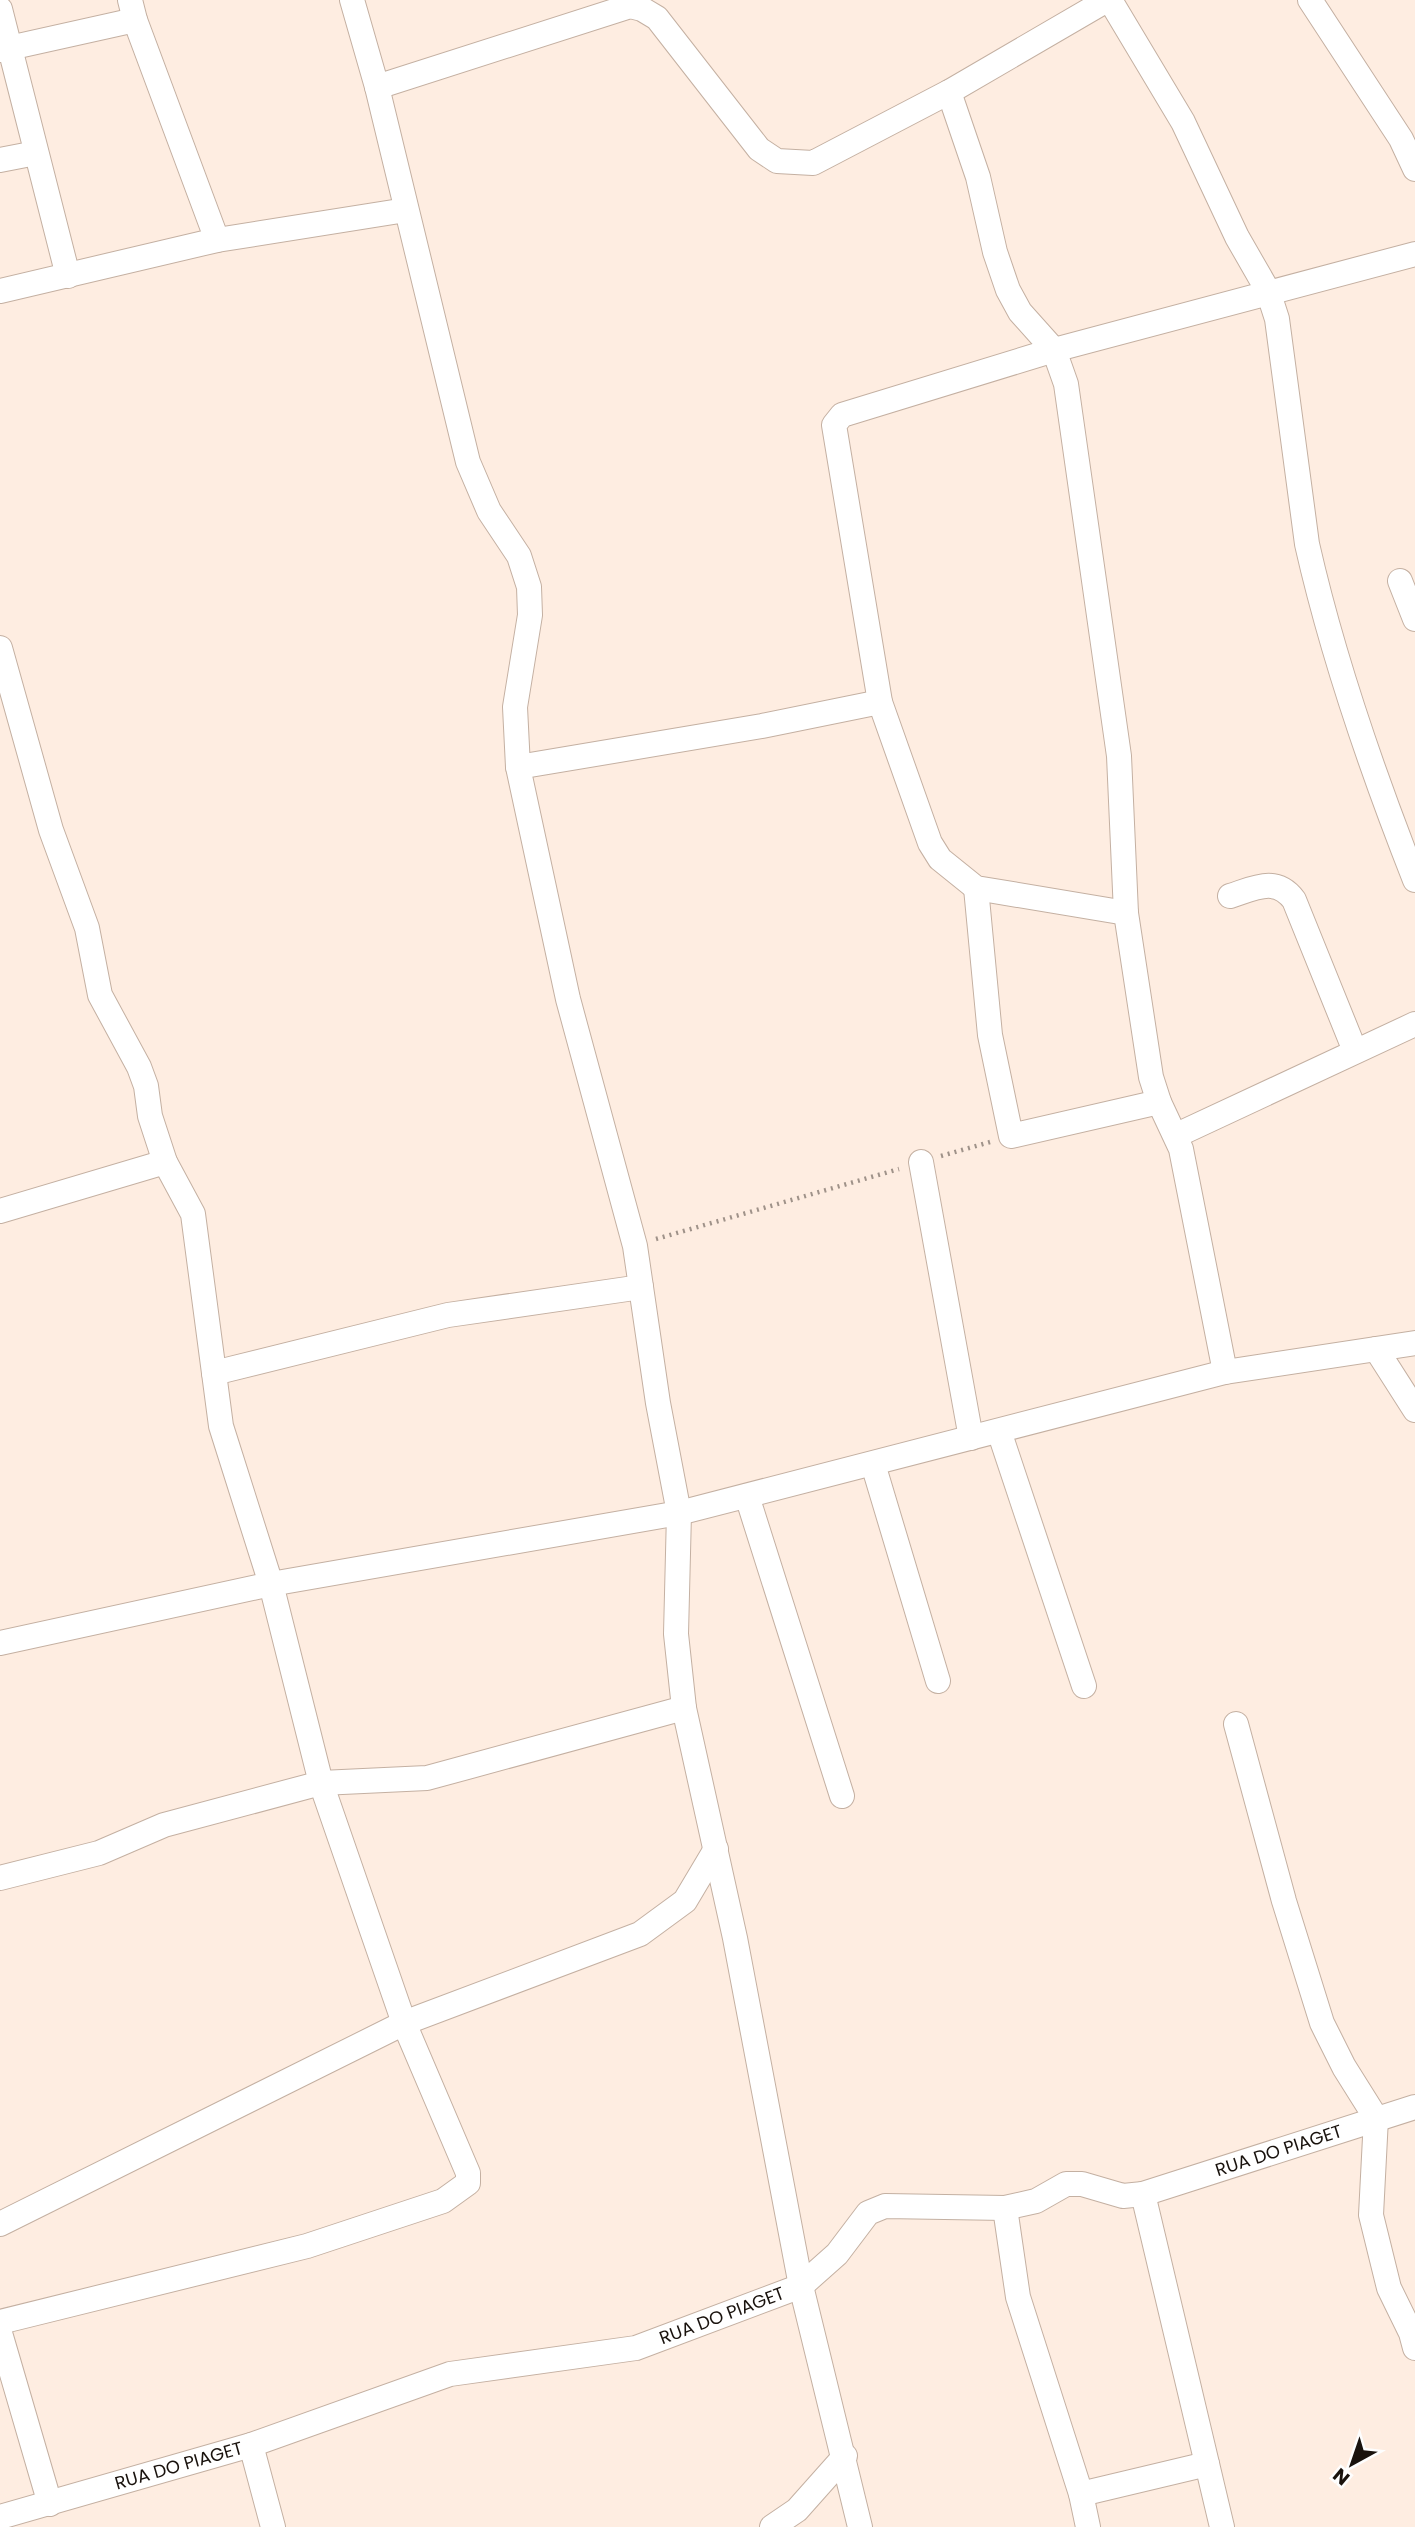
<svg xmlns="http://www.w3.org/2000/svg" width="1415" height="2527" font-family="Poppins,sans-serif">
<rect width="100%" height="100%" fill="#feede1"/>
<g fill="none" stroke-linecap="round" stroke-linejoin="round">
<g stroke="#c4b0a2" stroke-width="26">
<g id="minor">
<path d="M 130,0 L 135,20 L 217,240"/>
<path d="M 352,0 L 377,87 L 468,462 L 489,511 L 519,556 L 529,587 L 530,615 L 515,707 L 518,767 L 568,999 L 635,1246 L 658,1403 L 679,1513 L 676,1634 L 684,1708 L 735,1938 L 801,2286 L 860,2527"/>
<path d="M 1110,0 L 1183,122 L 1237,237 L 1268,291 L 1277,319 L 1307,544 C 1333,659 1372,771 1415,880"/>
<path d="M 1310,0 L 1401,139 L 1415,169"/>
<path d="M 0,9 L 68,276"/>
<path d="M 0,50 L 135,20"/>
<path d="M 377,87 L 630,6 L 642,9 L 657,18 L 759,149 L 777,161 L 813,163 L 949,92 L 1107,0"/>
<path d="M 949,92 L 978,177 L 995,252 L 1008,290 L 1020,312 L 1054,350 L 1066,384 L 1119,756 L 1126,913 L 1151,1077 L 1159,1102 L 1181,1149 L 1225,1372"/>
<path d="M 0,160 L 36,153"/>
<path d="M 0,291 L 217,240 L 406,210"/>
<path d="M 1400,581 L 1415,619"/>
<path d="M 0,648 L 51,830 L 87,928 L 100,995 L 139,1067 L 146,1086 L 150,1116 L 165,1162 L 193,1214 L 221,1426 L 271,1584 L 321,1783 L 404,2023 L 468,2173 L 468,2183 L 443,2201 L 307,2246 L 0,2322"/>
<path d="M 518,767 L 762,726 L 880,702"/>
<path d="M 976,888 L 990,1035 L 1011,1136 L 1159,1102"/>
<path d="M 1230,896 C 1255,888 1276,876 1294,900 L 1355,1051"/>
<path d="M 1126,913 L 976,888 L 940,859 L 930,843 L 880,702 L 834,425 L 842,415 L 1054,350 L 1415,254"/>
<path d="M 1177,1135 L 1415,1024"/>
<path d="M 921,1162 L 971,1438"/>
<path d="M 0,1211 L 165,1162"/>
<path d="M 1376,1349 L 1415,1410"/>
<path d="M 214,1373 L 448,1315 L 641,1287"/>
<path d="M 999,1431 L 1084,1686"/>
<path d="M 873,1464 L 938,1681"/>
<path d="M 747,1496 L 842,1796"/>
<path d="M 0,1643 L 271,1584 L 679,1513 L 1225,1372 L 1415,1343"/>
<path d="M 1236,1724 L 1284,1901 L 1322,2023 L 1344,2067 L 1376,2118 L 1371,2215 L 1389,2288 L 1411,2333 L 1415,2348"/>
<path d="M 0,1878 L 99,1853 L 164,1825 L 321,1783 L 427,1778 L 684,1708"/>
<path d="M 1143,2194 L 1222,2527"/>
<path d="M 1005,2208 L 1018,2297 L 1081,2494 L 1088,2527"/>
<path d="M 0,2224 L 404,2023 L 640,1934 L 685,1901 L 716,1849"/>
<path d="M 0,2333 L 50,2504"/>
<path d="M 251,2445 L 273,2527"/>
<path d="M 1081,2494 L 1207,2464"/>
<path id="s1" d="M 0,2517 L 251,2445 L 450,2374 L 636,2348 L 801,2286 L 837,2254 L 868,2213 L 885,2206 L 1005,2208 L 1036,2201 L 1066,2184 L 1082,2184 L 1123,2196 L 1143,2194 L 1415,2107"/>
<path d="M 772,2527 L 797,2510 L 845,2456"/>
</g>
</g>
<g stroke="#9f9289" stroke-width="4.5" stroke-dasharray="2 5" stroke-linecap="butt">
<path d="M 941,1156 L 990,1142"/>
<path d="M 656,1239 L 899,1169"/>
</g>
<use href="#minor" stroke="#fff" stroke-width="24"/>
</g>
<g text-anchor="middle" stroke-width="5" stroke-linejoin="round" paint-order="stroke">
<g font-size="18" fill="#19120d" stroke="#fefefe">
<text dy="6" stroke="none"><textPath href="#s1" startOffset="1362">RUA DO PIAGET</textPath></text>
<text dy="6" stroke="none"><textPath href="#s1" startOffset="752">RUA DO PIAGET</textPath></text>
<text dy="6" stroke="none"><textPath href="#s1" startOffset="186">RUA DO PIAGET</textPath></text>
</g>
</g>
<g transform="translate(1352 2464) rotate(220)" stroke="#fefefe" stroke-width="5" paint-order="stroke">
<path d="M0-5L12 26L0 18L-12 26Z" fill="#19120d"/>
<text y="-10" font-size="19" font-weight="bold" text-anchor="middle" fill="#19120d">N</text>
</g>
</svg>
